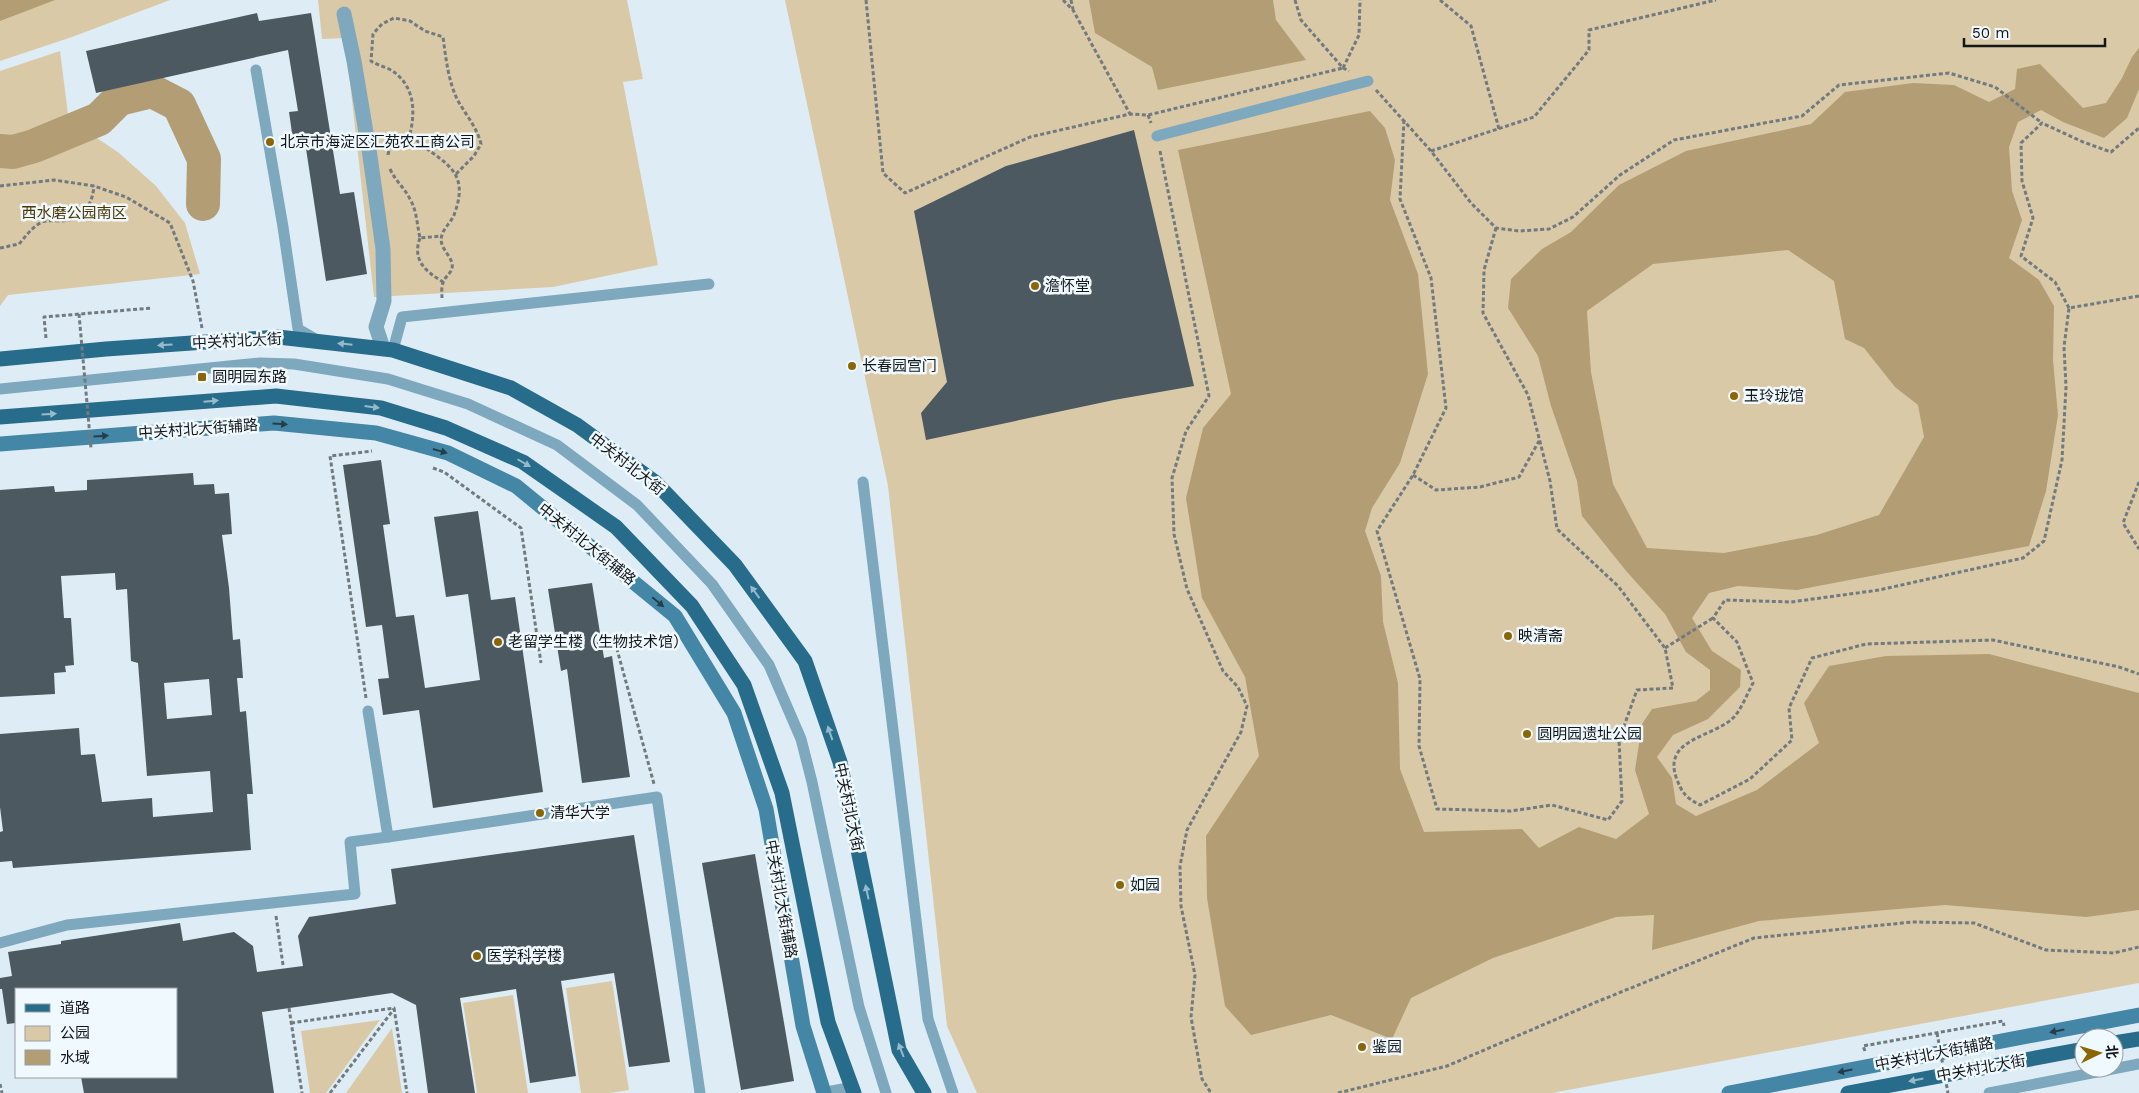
<svg xmlns="http://www.w3.org/2000/svg" width="2139" height="1093" font-family="'Work Sans','Noto Sans SC',sans-serif">
<rect width="100%" height="100%" fill="#deedf5"/>
<g fill="#dac9a7">
<path d="M 0,0 L 170,0 L 72,37 L 0,61 Z"/>
<path d="M 318,0 L 627,0 L 643,79 L 623,82 L 658,265 L 553,287 L 374,297 L 345,38 L 322,39 Z"/>
<path d="M 785,0 L 2139,0 L 2139,983 L 1552,1093 L 977,1093 L 947,1026 L 888,486 Z"/>
<path d="M 60,51 L 68,114 L 88,132 L 119,153 L 156,186 L 185,223 L 200,274 L 8,295 L 0,306 L 0,71 Z"/>
<path d="M 612,981 L 629,1090 L 609,1093 L 581,1093 L 566,988 Z"/>
<path d="M 513,995 L 528,1093 L 477,1093 L 463,1003 Z"/>
<path d="M 380,1020 L 326,1093 L 310,1093 L 301,1031 Z"/>
<path d="M 392,1028 L 402,1093 L 346,1093 Z"/>
</g>
<g fill="#b39d74" fill-rule="evenodd">
<path d="M 0,0 L 55,0 L 0,21 Z"/>
<path d="M 1089,0 L 1273,0 L 1276,20 L 1306,60 L 1158,90 L 1152,67 L 1095,33 Z"/>
<path d="M 2139,48 L 2139,89 L 2127,118 L 2104,138 L 2063,122 L 2041,110 L 2018,122 L 2009,147 L 2012,191 L 2022,220 L 2009,258 L 2039,280 L 2054,306 L 2053,360 L 2058,415 L 2046,491 L 2029,546 L 1797,590 L 1738,586 L 1709,593 L 1692,618 L 1712,651 L 1741,670 L 1740,687 L 1708,719 L 1673,735 L 1657,757 L 1672,778 L 1676,804 L 1696,816 L 1757,790 L 1819,743 L 1804,703 L 1829,666 L 1886,656 L 1989,654 L 2139,693 L 2139,910 L 2086,917 L 1945,905 L 1759,921 L 1652,950 L 1654,915 L 1616,917 L 1493,958 L 1411,998 L 1392,1039 L 1331,1015 L 1251,1035 L 1225,1006 L 1207,898 L 1206,836 L 1259,756 L 1245,677 L 1202,598 L 1186,498 L 1203,428 L 1231,394 L 1178,150 L 1370,111 L 1385,128 L 1395,160 L 1390,200 L 1418,274 L 1428,374 L 1400,463 L 1372,508 L 1365,531 L 1381,576 L 1383,622 L 1398,683 L 1400,769 L 1424,832 L 1522,829 L 1539,848 L 1579,827 L 1616,839 L 1649,814 L 1635,770 L 1642,724 L 1652,709 L 1696,701 L 1710,690 L 1710,670 L 1686,652 L 1665,614 L 1627,572 L 1582,516 L 1577,481 L 1551,406 L 1538,356 L 1508,308 L 1511,279 L 1542,249 L 1571,232 L 1619,185 L 1686,151 L 1811,124 L 1845,92 L 1913,83 L 1954,85 L 1989,102 L 2015,89 L 2017,69 L 2040,64 L 2083,108 L 2106,103 L 2122,78 L 2132,57 ZM 1788,250 L 1834,281 L 1845,339 L 1864,348 L 1895,387 L 1918,405 L 1924,437 L 1879,515 L 1817,535 L 1724,553 L 1647,548 L 1613,484 L 1591,372 L 1587,311 L 1653,264 Z"/>
<path d="M 54,132 L 59,140 L 25,151 L 13,159 L 0,160 L 0,134 L 10,140 Z"/>
</g>
<g fill="none" stroke-linecap="round" stroke-linejoin="round">
<path stroke="#b39d74" stroke-width="34" d="M 0,151 L 13,152 L 34,146 L 99,119 L 119,99 L 152,91 L 179,105 L 204,159 L 203,204"/>
</g>
<g fill="#4c5960" fill-rule="evenodd">
<path d="M 257,13 L 259,21 L 311,13 L 340,194 L 354,192 L 367,274 L 326,281 L 305,142 L 293,140 L 289,112 L 298,111 L 288,50 L 96,93 L 86,51 Z"/>
<path d="M 1134,130 L 1194,386 L 1114,400 L 926,440 L 921,413 L 947,382 L 914,211 L 1006,166 Z"/>
<path d="M 381,460 L 390,524 L 383,525 L 396,617 L 414,615 L 425,688 L 480,680 L 468,594 L 446,597 L 434,517 L 478,511 L 491,600 L 515,597 L 543,792 L 433,808 L 419,710 L 383,715 L 378,679 L 389,678 L 382,625 L 366,627 L 343,465 Z"/>
<path d="M 193,473 L 194,485 L 214,484 L 215,494 L 229,493 L 232,534 L 222,535 L 229,588 L 233,640 L 240,639 L 243,678 L 237,678 L 240,712 L 246,711 L 253,794 L 247,794 L 251,850 L 13,868 L 12,861 L 0,862 L 0,832 L 3,831 L 0,807 L 0,734 L 79,728 L 81,755 L 95,754 L 102,802 L 152,798 L 153,817 L 213,812 L 210,771 L 147,776 L 138,663 L 131,661 L 127,589 L 116,590 L 115,573 L 61,576 L 64,618 L 71,618 L 74,665 L 65,666 L 66,672 L 54,673 L 55,694 L 0,697 L 0,490 L 54,486 L 55,492 L 87,490 L 87,480 ZM 209,679 L 212,715 L 167,719 L 164,683 Z"/>
<path d="M 592,583 L 604,658 L 612,656 L 630,777 L 582,783 L 567,669 L 561,671 L 548,589 Z"/>
<path d="M 634,835 L 670,1062 L 629,1067 L 614,973 L 561,981 L 576,1076 L 530,1083 L 516,989 L 460,998 L 475,1093 L 428,1093 L 416,1005 L 392,993 L 262,1012 L 274,1093 L 84,1093 L 81,1077 L 176,1077 L 176,989 L 16,989 L 16,1023 L 7,1024 L 2,989 L 0,989 L 0,978 L 12,976 L 8,952 L 61,944 L 61,941 L 180,923 L 183,941 L 234,932 L 253,946 L 257,972 L 303,966 L 298,936 L 309,917 L 396,904 L 391,869 Z"/>
<path d="M 755,854 L 794,1081 L 741,1090 L 702,863 Z"/>
</g>
<g fill="none" stroke-linecap="round" stroke-linejoin="round">
<g stroke="#707a7f" stroke-width="3" stroke-dasharray="4 2.5" stroke-linecap="butt">
<path d="M 866,0 L 883,173 L 905,193 L 1030,137 L 1130,114 L 1148,115 L 1343,68"/>
<path d="M 1063,0 L 1073,10 L 1130,114"/>
<path d="M 1071,0 L 1073,9"/>
<path d="M 1295,0 L 1301,20 L 1343,68 L 1349,71"/>
<path d="M 1440,0 L 1471,26 L 1499,129"/>
<path d="M 1343,68 L 1359,35 L 1360,0"/>
<path d="M 1376,90 L 1431,151 L 1471,203 L 1496,228 L 1519,231 L 1549,229 L 1573,217 L 1620,175 L 1674,140 L 1802,116 L 1839,85 L 1949,73 L 1995,87 L 2042,123"/>
<path d="M 1148,115 L 1151,123"/>
<path d="M 1404,120 L 1400,199 L 1431,278 L 1446,408 L 1413,475 L 1377,531 L 1420,679 L 1419,746 L 1437,809 L 1511,811 L 1552,805 L 1608,820 L 1622,801 L 1619,740 L 1637,690 L 1673,688 L 1665,648 L 1618,586 L 1557,529 L 1550,481 L 1528,395 L 1483,313 L 1484,270 L 1496,228"/>
<path d="M 1160,151 L 1209,396 L 1186,431 L 1172,478 L 1174,534 L 1187,589 L 1223,671 L 1238,687 L 1247,706 L 1241,732 L 1187,830 L 1180,866 L 1181,906 L 1195,975 L 1191,1017 L 1202,1079 L 1211,1093"/>
<path d="M 1431,151 L 1534,117 L 1589,50 L 1589,30 L 1716,0"/>
<path d="M 388,155 C 390,142 399,139 410,134"/>
<path d="M 390,169 C 396,182 404,187 410,199 C 417,211 417,225 420,238 L 441,236"/>
<path d="M 0,186 L 54,180 L 94,186 L 126,197 L 170,223 L 193,281 L 202,328"/>
<path d="M 420,238 C 412,260 425,271 443,282"/>
<path d="M 0,248 L 19,244 C 26,236 32,227 42,222 C 48,220 54,221 61,221 C 83,220 92,206 94,186"/>
<path d="M 2139,296 L 2069,308 L 2064,347 L 2066,387 L 2062,460 L 2044,541 L 2023,558 L 1879,590 L 1791,602 L 1725,600 L 1713,618 L 1737,642 L 1753,683 C 1747,694 1742,708 1734,717 C 1715,737 1663,738 1676,777 C 1682,793 1685,797 1700,805 L 1750,779 L 1792,740 L 1789,708 L 1812,658 L 1866,644 L 1993,640 L 2119,667 L 2139,674"/>
<path d="M 442,298 C 442,294 441,287 443,283 C 445,275 454,273 452,263 C 449,253 438,246 442,235 C 444,227 453,221 455,212 C 472,165 435,161 410,134 C 416,109 414,83 389,69 C 383,66 377,65 371,61 L 373,34 L 382,24 L 394,18 L 410,21 L 425,31 L 443,37 C 446,59 448,79 457,99 C 465,114 477,127 481,144 L 474,156 L 455,175"/>
<path d="M 2069,308 L 2055,282 L 2021,256 L 2033,218 L 2022,181 L 2021,143 L 2042,123 L 2083,142 L 2111,152 L 2139,128"/>
<path d="M 46,338 L 44,317 L 152,308"/>
<path d="M 433,468 L 444,472 L 521,528 L 541,663"/>
<path d="M 1413,475 L 1436,490 L 1480,487 L 1519,477 L 1539,441"/>
<path d="M 2139,482 L 2123,523 L 2139,549"/>
<path d="M 615,642 L 654,784"/>
<path d="M 1665,648 L 1713,618"/>
<path d="M 366,698 L 330,456 L 372,451"/>
<path d="M 276,916 L 283,965"/>
<path d="M 289,1008 L 302,1093"/>
<path d="M 291,1023 L 394,1008 L 407,1093"/>
<path d="M 1865,1051 L 1863,1046 L 2003,1021 L 2004,1026"/>
<path d="M 0,1084 L 2,1093"/>
<path d="M 330,1093 L 394,1009"/>
<path d="M 1338,1093 L 1447,1066 L 1594,1003 L 1754,938 L 1912,922 L 1974,923 L 2046,950 L 2114,953 L 2139,947"/>
</g>
<g stroke="#7ea8bd" stroke-width="11">
<path d="M 256,70 L 283,227 L 298,329 L 317,340"/>
<path d="M 1157,136 L 1368,81"/>
<path d="M 393,350 L 402,317 L 709,284"/>
<path d="M 0,389 L 260,363 L 294,364 L 388,379 L 468,404 L 557,445 L 637,505 L 712,584 L 769,665 L 801,739 L 812,782 L 859,1007 L 886,1093"/>
<path d="M 863,482 L 928,1019 L 953,1093"/>
<path d="M 368,711 L 388,837 L 657,797 L 700,1093"/>
<path d="M 0,943 L 67,925 L 355,894 L 350,842 L 388,837"/>
<path d="M 1989,1093 L 2139,1064"/>
</g>
<g stroke="#7ea8bd" stroke-width="15">
<path d="M 344,14 L 354,61 L 370,156 L 383,249 L 384,301 L 376,327 L 383,348"/>
<path d="M 831,1093 L 852,1089"/>
</g>
<g stroke="#4486a6" stroke-width="15">
<path d="M 0,444 L 274,423 L 376,433 L 448,453 L 516,486 L 675,616 L 734,713 L 766,809 L 803,1026 L 824,1093"/>
<path d="M 1729,1093 L 2139,1015"/>
</g>
<g stroke="#286c8b" stroke-width="15">
<path d="M 0,359 L 106,349 L 278,337 L 393,350 L 511,388 L 577,425 L 655,482 L 735,565 L 805,661 L 840,762 L 899,1050 L 924,1093"/>
<path d="M 0,417 L 276,396 L 381,408 L 446,428 L 523,462 L 616,527 L 692,606 L 744,685 L 782,793 L 828,1022 L 854,1093"/>
<path d="M 2114,1043 L 2139,1039"/>
<path d="M 1848,1093 L 2084,1049"/>
</g>
<g stroke="#707a7f" stroke-width="3" stroke-dasharray="4 2.5" stroke-linecap="butt">
<path d="M 79,314 L 91,448"/>
<path d="M 1937,1033 L 1948,1093"/>
</g>
</g>
<defs><path id="oneway-solid" d="M-6-.8H1V-3.2L6.5 0L1 3.2V.8H-6Z" transform="scale(1.25)"/></defs>
<g fill="#96baca">
<use href="#oneway-solid" transform="translate(345 344) rotate(-174)"/>
<use href="#oneway-solid" transform="translate(165 345) rotate(176)"/>
<use href="#oneway-solid" transform="translate(211 401) rotate(-5)"/>
<use href="#oneway-solid" transform="translate(372 407) rotate(7)"/>
<use href="#oneway-solid" transform="translate(49 414) rotate(-4)"/>
<use href="#oneway-solid" transform="translate(524 463) rotate(30)"/>
<use href="#oneway-solid" transform="translate(755 592) rotate(-126)"/>
<use href="#oneway-solid" transform="translate(830 733) rotate(-109)"/>
<use href="#oneway-solid" transform="translate(867 892) rotate(-102)"/>
<use href="#oneway-solid" transform="translate(901 1050) rotate(-111)"/>
<use href="#oneway-solid" transform="translate(1916 1080) rotate(169)"/>
</g>
<g fill="#243e4b">
<use href="#oneway-solid" transform="translate(280 424) rotate(4)"/>
<use href="#oneway-solid" transform="translate(101 436) rotate(-4)"/>
<use href="#oneway-solid" transform="translate(440 451) rotate(16)"/>
<use href="#oneway-solid" transform="translate(658 602) rotate(40)"/>
<use href="#oneway-solid" transform="translate(2057 1031) rotate(169)"/>
<use href="#oneway-solid" transform="translate(1845 1071) rotate(169)"/>
</g>
<g fill="#8a6604" stroke="#f0f9fe" stroke-width="2">
<circle cx="270" cy="142" r="5"/>
<circle cx="1035" cy="286" r="5"/>
<circle cx="852" cy="366" r="5"/>
<rect x="197" y="372" width="10" height="10" rx="2.5"/>
<circle cx="1734" cy="396" r="5"/>
<circle cx="1508" cy="636" r="5"/>
<circle cx="498" cy="642" r="5"/>
<circle cx="1527" cy="734" r="5"/>
<circle cx="540" cy="813" r="5"/>
<circle cx="1120" cy="885" r="5"/>
<circle cx="477" cy="956" r="5"/>
<circle cx="1362" cy="1047" r="5"/>
</g>
<g text-anchor="middle" stroke-width="5" stroke-linejoin="round" paint-order="stroke">
<g font-size="15" fill="#12171a" stroke="#f0f9fe" text-anchor="start">
<text x="280" y="147">北京市海淀区汇苑农工商公司</text>
<text x="1045" y="291">澹怀堂</text>
<text x="862" y="371">长春园宫门</text>
<text x="212" y="382">圆明园东路</text>
<text x="1744" y="401">玉玲珑馆</text>
<text x="1518" y="641">映清斋</text>
<text x="508" y="647">老留学生楼（生物技术馆）</text>
<text x="1537" y="739">圆明园遗址公园</text>
<text x="550" y="818">清华大学</text>
<text x="1130" y="890">如园</text>
<text x="487" y="961">医学科学楼</text>
<text x="1372" y="1052">鉴园</text>
</g>
<g font-size="15" fill="#4c3600" stroke="#f0f9fe">
<text x="74" y="218">西水磨公园南区</text>
</g>
<g font-size="15" fill="#12171a" stroke="#f0f9fe">
<text transform="translate(237 341) rotate(-3)" y="5">中关村北大街</text>
<text transform="translate(198 429) rotate(-4)" y="5">中关村北大街辅路</text>
<text transform="translate(627 464) rotate(38)" y="5">中关村北大街</text>
<text transform="translate(587 544) rotate(39)" y="5">中关村北大街辅路</text>
<text transform="translate(849 807) rotate(78)" y="5">中关村北大街</text>
<text transform="translate(781 899) rotate(80)" y="5">中关村北大街辅路</text>
<text transform="translate(1934 1054) rotate(-11)" y="5">中关村北大街辅路</text>
<text transform="translate(1981 1068) rotate(-10)" y="5">中关村北大街</text>
</g>
</g>
<rect x="15" y="988" width="162" height="90" fill="#f0f9fe" stroke="#979fa3"/>
<rect x="25" y="1004" width="25" height="8" fill="#286c8b" stroke="#979fa3"/>
<text x="60" y="1013" font-size="15" fill="#12171a">道路</text>
<rect x="25" y="1026" width="25" height="15" fill="#dac9a7" stroke="#979fa3"/>
<text x="60" y="1038" font-size="15" fill="#12171a">公园</text>
<rect x="25" y="1050" width="25" height="15" fill="#b39d74" stroke="#979fa3"/>
<text x="60" y="1063" font-size="15" fill="#12171a">水域</text>
<g transform="translate(2099 1053) rotate(85)"><circle r="24" fill="#f0f9fe" stroke="#979fa3"/>
<path d="M0-4L9 19L0 12L-9 19Z" fill="#8a6604"/>
<text y="-8" font-size="14" font-weight="bold" text-anchor="middle" fill="#12171a">北</text>
</g>
<path d="M1964 38v8h141v-8" fill="none" stroke="#12171a" stroke-width="2.5"/>
<text x="1972" y="38" font-size="15" fill="#12171a" stroke="#f0f9fe" stroke-width="4" paint-order="stroke">50 m</text>
</svg>
